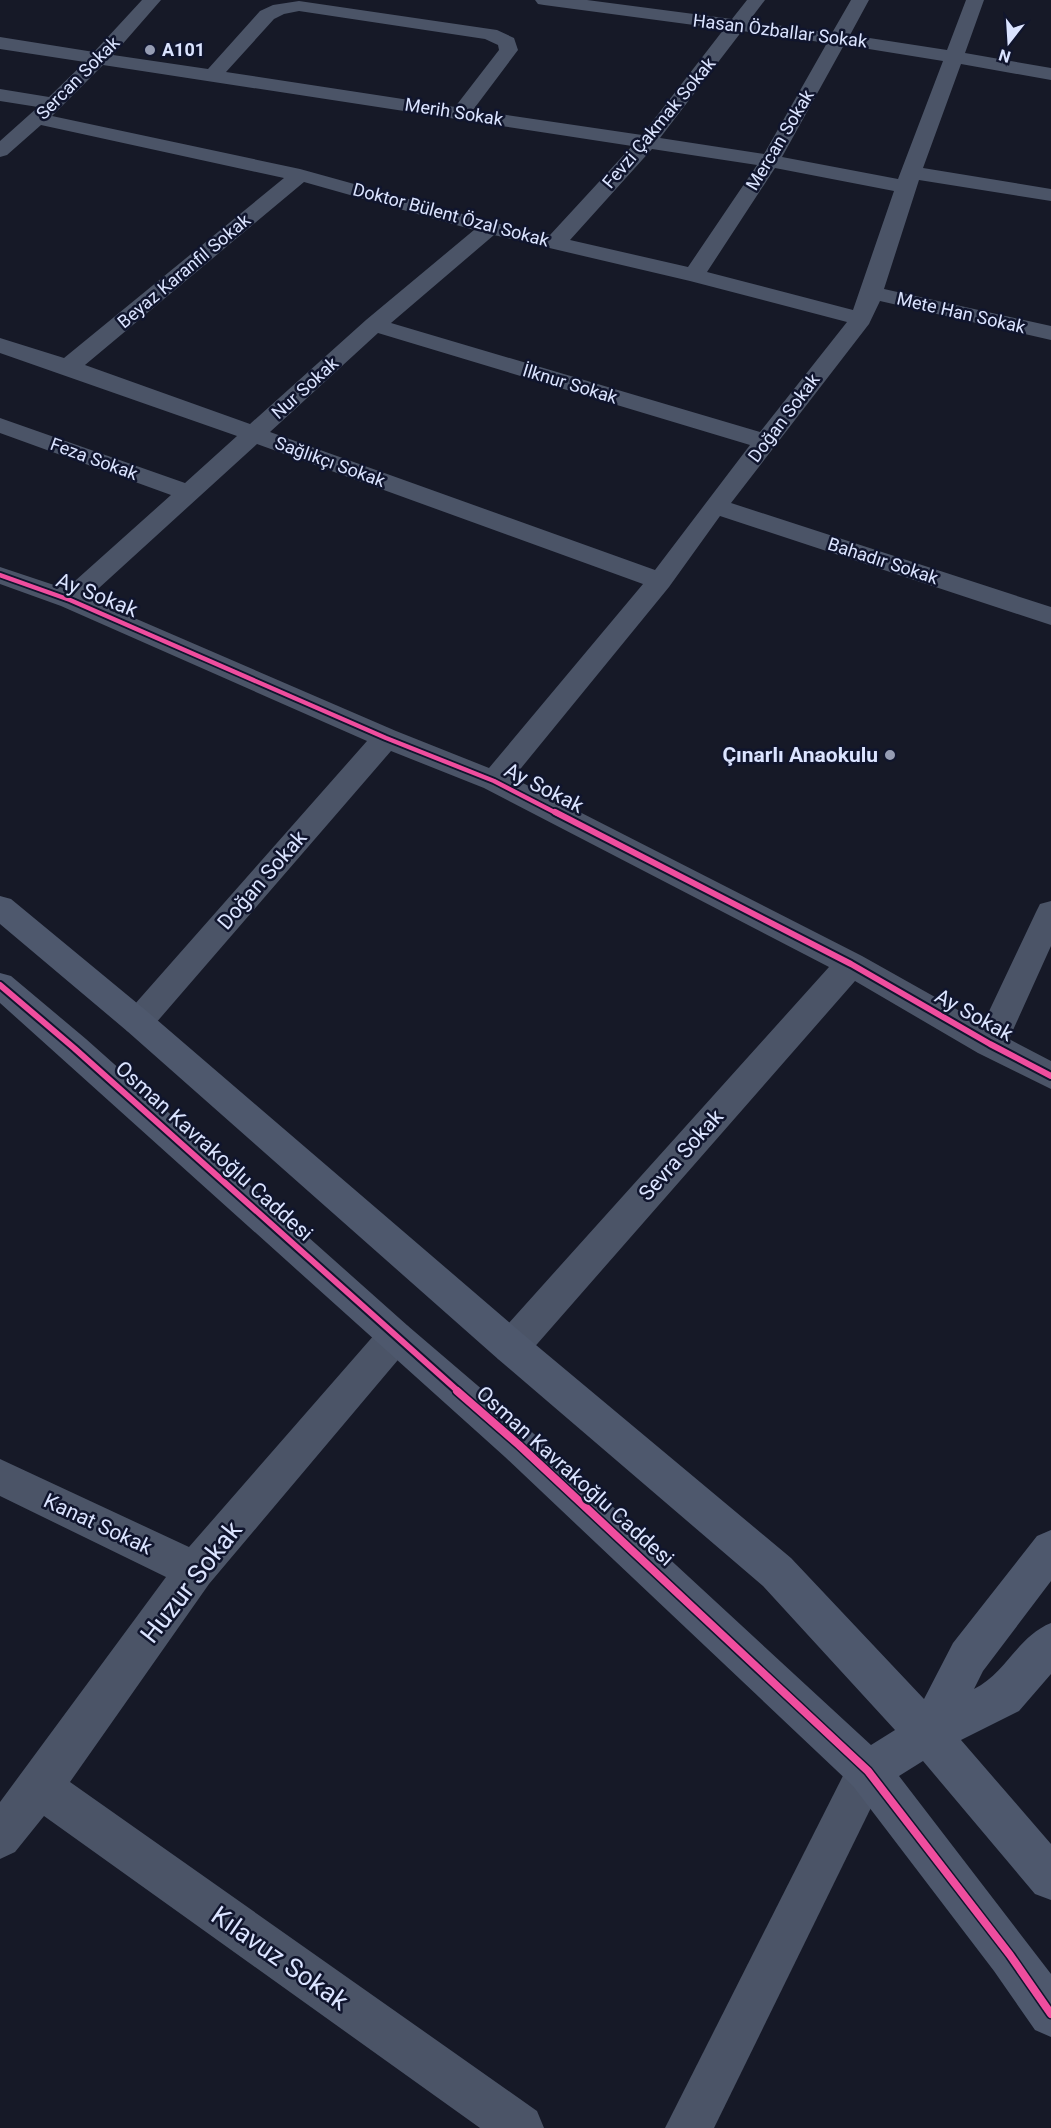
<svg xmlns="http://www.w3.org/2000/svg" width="1051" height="2128" font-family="Roboto,sans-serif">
<rect width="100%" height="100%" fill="#161927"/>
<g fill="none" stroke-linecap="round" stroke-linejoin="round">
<g fill="#4b5467" fill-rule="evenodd">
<path d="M 142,0 L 161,0 L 113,55 L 208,69 L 260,11 L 273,5 L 299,1 L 497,30 L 514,38 L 518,50 L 473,110 L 642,135 L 724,29 L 544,5 L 538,4 L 535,0 L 587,0 L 732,19 L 747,0 L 765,0 L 749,21 L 832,33 L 851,0 L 869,0 L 850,35 L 947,50 L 966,0 L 984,0 L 965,53 L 1051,68 L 1051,80 L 961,64 L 923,168 L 1051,189 L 1051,201 L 919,180 L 884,289 L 1051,326 L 1051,340 L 880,301 L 869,324 L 731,503 L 1051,607 L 1051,625 L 720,516 L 669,587 L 513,778 L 862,956 L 983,1024 L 1036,912 L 1040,904 L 1051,901 L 1051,946 L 1009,1039 L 1051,1061 L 1051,1089 L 978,1053 L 855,981 L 524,1359 L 511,1363 L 498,1359 L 493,1347 L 498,1335 L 829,967 L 484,788 L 391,751 L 149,1031 L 138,1035 L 127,1031 L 122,1022 L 127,1013 L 367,741 L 61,606 L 0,584 L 0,567 L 66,589 L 171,495 L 0,433 L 0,418 L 185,483 L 237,436 L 0,353 L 0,338 L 64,358 L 284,178 L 41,125 L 7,155 L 0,157 L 0,141 L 38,107 L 0,101 L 0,89 L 49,97 L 85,62 L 0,49 L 0,37 L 94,52 ZM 299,11 L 485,39 L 498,45 L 499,50 L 455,107 L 226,72 L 274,19 L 284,14 ZM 742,31 L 827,43 L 764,154 L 660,138 ZM 844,45 L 943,61 L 898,179 L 782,157 ZM 103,65 L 632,146 L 550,235 L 495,223 L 300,169 L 52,116 ZM 652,149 L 757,165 L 688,267 L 570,240 ZM 775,168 L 894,191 L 853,310 L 707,272 ZM 304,182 L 474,230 L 366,320 L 250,424 L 85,365 ZM 494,235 L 690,281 L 847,322 L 760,432 L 391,323 ZM 378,333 L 750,445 L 655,570 L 270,432 ZM 257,444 L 643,584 L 489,768 L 396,731 L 88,598 Z"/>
<path d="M 395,1321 L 408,1326 L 413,1337 L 408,1348 L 209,1584 L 70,1782 L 537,2111 L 544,2128 L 480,2128 L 44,1816 L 15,1852 L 0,1859 L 0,1802 L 166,1577 L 0,1496 L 0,1459 L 189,1547 L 382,1326 Z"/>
<path d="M 868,1750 L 883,1756 L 889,1771 L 714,2128 L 665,2128 L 853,1756 Z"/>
</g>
<path fill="#4e586d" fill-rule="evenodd" d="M 0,896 L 11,899 L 149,1013 L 524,1335 L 791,1558 L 924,1699 L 953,1643 L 1037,1536 L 1051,1530 L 1051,1581 L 983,1671 L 974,1689 C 1006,1673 1018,1636 1051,1623 L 1051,1674 L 1019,1711 L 961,1740 L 1051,1844 L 1051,1900 L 1035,1894 L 923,1761 L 899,1776 L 1051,1974 L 1051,2037 L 1035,2030 L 994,1971 L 853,1786 L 505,1457 L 0,1003 L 0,973 L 11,976 L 86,1039 L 408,1326 L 533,1433 L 871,1745 L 895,1730 L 763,1586 L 498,1359 L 127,1031 L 0,924 Z"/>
<g stroke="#10152d" stroke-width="8">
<path id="cycleway-far2" d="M 0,575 L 70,600 L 386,738 L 494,781 L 558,814"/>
</g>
<g stroke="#10152d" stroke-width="10">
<g id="cycleway-far1">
<path d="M 555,812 L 851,964 L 990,1044 L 1051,1076"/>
<path d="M 0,985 L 74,1048 L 459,1392"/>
</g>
</g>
<g stroke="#10152d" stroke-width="11">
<path id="cycleway" d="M 457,1391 L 519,1445 L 868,1771 L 1010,1955 L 1051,2014"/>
</g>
<use href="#cycleway-far2" stroke="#ef4d9e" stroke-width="4.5"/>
<use href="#cycleway-far1" stroke="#ef4d9e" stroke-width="6"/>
<use href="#cycleway" stroke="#ef4d9e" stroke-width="8"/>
</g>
<g fill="#969db3" stroke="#10152d" stroke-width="2">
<circle cx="150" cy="50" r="6"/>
<circle cx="890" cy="755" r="6"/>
</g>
<g text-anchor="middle" stroke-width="5" stroke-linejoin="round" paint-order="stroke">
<g font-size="18" fill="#dbe4ff" stroke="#10152d">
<text transform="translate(780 31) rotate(7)" y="6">Hasan Özballar Sokak</text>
<text transform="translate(78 78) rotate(-45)" y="6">Sercan Sokak</text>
<text transform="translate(454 112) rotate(9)" y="6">Merih Sokak</text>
<text transform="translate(659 123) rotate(-50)" y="6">Fevzi Çakmak Sokak</text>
<text transform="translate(780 140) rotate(-59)" y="6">Mercan Sokak</text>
<text transform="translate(451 215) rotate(15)" y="6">Doktor Bülent Özal Sokak</text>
<text transform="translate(184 271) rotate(-40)" y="6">Beyaz Karanfil Sokak</text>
<text transform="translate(961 313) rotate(13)" y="6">Mete Han Sokak</text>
<text transform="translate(570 384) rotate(17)" y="6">İlknur Sokak</text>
<text transform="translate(305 388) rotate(-42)" y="6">Nur Sokak</text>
<text transform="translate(784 418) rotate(-53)" y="6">Doğan Sokak</text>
<text transform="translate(94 459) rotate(20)" y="6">Feza Sokak</text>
<text transform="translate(330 462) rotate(20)" y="6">Sağlıkçı Sokak</text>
<text transform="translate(883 561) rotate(18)" y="6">Bahadır Sokak</text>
</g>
<g font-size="18" font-weight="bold" fill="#dbe4ff" stroke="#10152d" text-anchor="start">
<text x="162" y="56">A101</text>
</g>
<g font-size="21" fill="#dbe4ff" stroke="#10152d">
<text transform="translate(97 595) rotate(22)" y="7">Ay Sokak</text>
<text transform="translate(544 788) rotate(27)" y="7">Ay Sokak</text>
<text transform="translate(262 880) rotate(-49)" y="7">Doğan Sokak</text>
<text transform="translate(974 1015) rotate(29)" y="7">Ay Sokak</text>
<text transform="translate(214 1151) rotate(42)" y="7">Osman Kavrakoğlu Caddesi</text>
<text transform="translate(681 1155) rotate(-48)" y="7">Sevra Sokak</text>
<text transform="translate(575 1476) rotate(42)" y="7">Osman Kavrakoğlu Caddesi</text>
<text transform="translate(98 1524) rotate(25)" y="7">Kanat Sokak</text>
</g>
<g font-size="21" font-weight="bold" fill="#dbe4ff" stroke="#10152d" text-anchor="end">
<text x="878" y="762">Çınarlı Anaokulu</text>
</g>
<g font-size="26" fill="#dbe4ff" stroke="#10152d">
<text transform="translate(191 1582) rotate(-52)" y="9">Huzur Sokak</text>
<text transform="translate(280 1958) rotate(35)" y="9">Kılavuz Sokak</text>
</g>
</g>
<g transform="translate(1009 42) rotate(197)" stroke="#10152d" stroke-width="4.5" paint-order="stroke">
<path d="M0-4.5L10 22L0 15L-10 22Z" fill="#dbe4ff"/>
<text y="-9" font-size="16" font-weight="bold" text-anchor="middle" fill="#dbe4ff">N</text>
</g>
</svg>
